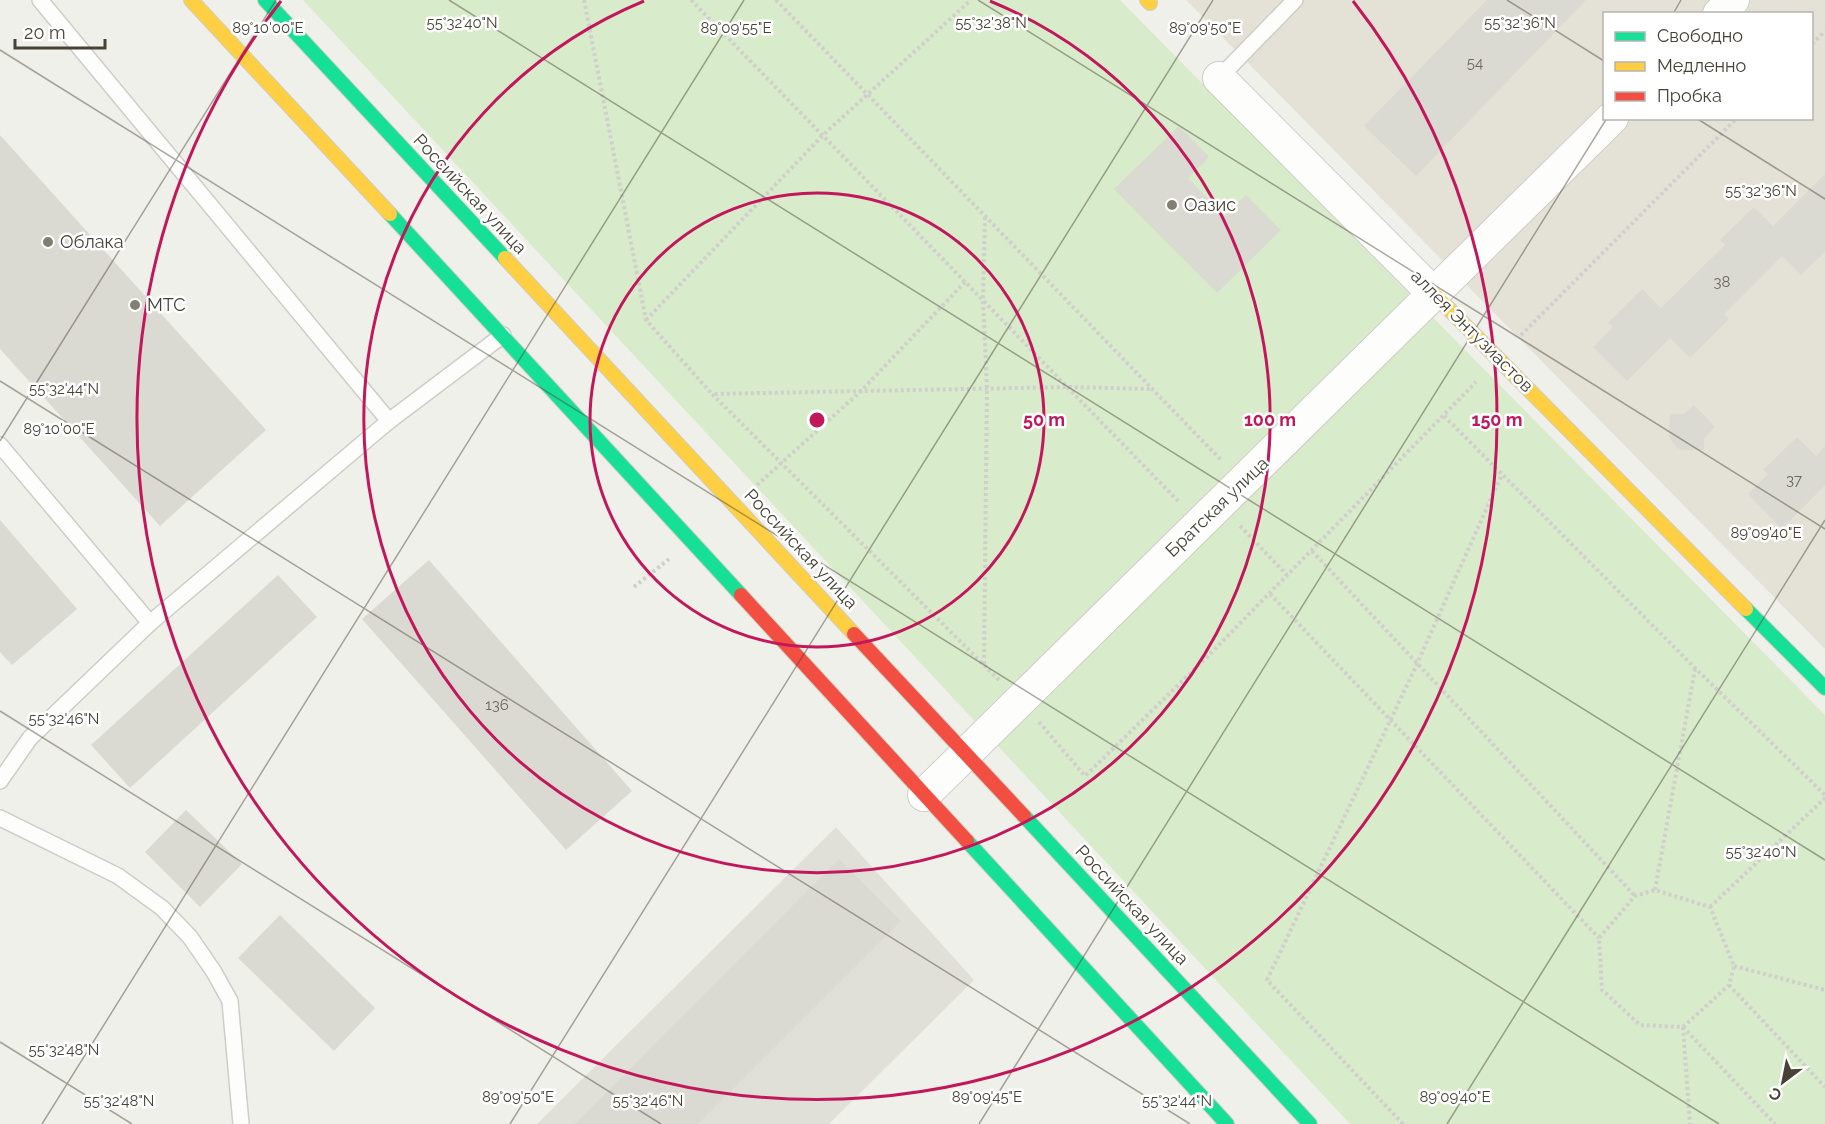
<svg xmlns="http://www.w3.org/2000/svg" width="1825" height="1124" font-family="Raleway,sans-serif">
<rect width="100%" height="100%" fill="#f0f0ea"/>
<path fill="#e4e2d7" fill-rule="evenodd" d="M 1186,0 L 1825,0 L 1825,649 ZM 1604,14 L 1812,14 L 1812,118 L 1604,118 Z"/>
<path fill="#e0dfd8" d="M 836,827 L 974,980 L 829,1124 L 537,1124 Z"/>
<path fill="#d8ebca" d="M 303,0 L 1120,0 L 1825,715 L 1825,1124 L 1350,1124 Z"/>
<g fill="#dad9d2">
<path d="M 1487,0 L 1586,0 L 1416,176 L 1364,126 Z"/>
<path d="M 1179,126 L 1209,157 L 1188,178 L 1225,216 L 1246,195 L 1281,230 L 1217,293 L 1114,189 Z"/>
<path d="M 0,135 L 266,430 L 160,526 L 0,349 Z"/>
<path d="M 1825,174 L 1825,252 L 1801,275 L 1782,256 L 1724,314 L 1729,319 L 1690,358 L 1670,338 L 1627,381 L 1593,347 L 1613,327 L 1608,323 L 1642,289 L 1661,308 L 1725,245 L 1720,240 L 1754,207 L 1773,226 Z"/>
<path d="M 1694,405 L 1715,427 L 1704,438 L 1704,450 L 1682,450 L 1677,448 L 1669,437 L 1670,414 L 1684,414 Z"/>
<path d="M 1797,437 L 1816,456 L 1825,446 L 1825,485 L 1782,529 L 1748,494 L 1768,474 L 1763,470 Z"/>
<path d="M 0,520 L 77,609 L 12,665 L 0,652 Z"/>
<path d="M 429,560 L 632,791 L 566,850 L 362,619 Z"/>
<path d="M 278,575 L 317,617 L 130,788 L 91,745 Z"/>
<path d="M 186,810 L 242,864 L 200,907 L 145,852 Z"/>
<path d="M 839,859 L 901,921 L 698,1124 L 575,1124 Z"/>
<path d="M 280,915 L 375,1008 L 334,1051 L 238,958 Z"/>
</g>
<g fill="none" stroke-linecap="round" stroke-linejoin="round">
<g stroke="#cecdc7" stroke-width="18">
<g id="lane">
<path d="M 40,0 L 389,421"/>
<path d="M 1219,78 L 1295,0"/>
<path d="M 0,445 L 150,623"/>
<path d="M 0,781 L 30,738 L 150,623 L 389,421 L 503,335"/>
<path d="M 0,818 L 118,876 L 162,908 L 190,937 L 214,972 L 230,1001 L 241,1124"/>
</g>
</g>
<g stroke="#cecdc7" stroke-width="34">
<g id="street">
<path d="M 1719,14 L 1733,0"/>
<path d="M 1219,78 L 1434,294"/>
<path d="M 924,795 L 1612,118"/>
</g>
</g>
<g stroke="#cfcec1" stroke-width="16">
<g id="fast">
<path d="M 265,0 L 505,258"/>
<path d="M 390,214 L 741,595"/>
<path d="M 1746,609 L 1825,688"/>
<path d="M 1024,816 L 1310,1124"/>
<path d="M 967,841 L 1227,1124"/>
</g>
</g>
<g stroke="#cfcec1" stroke-width="16">
<g id="slow">
<path d="M 191,0 L 390,214"/>
<path d="M 1147,0 L 1150,3"/>
<path d="M 505,258 L 854,634"/>
<path d="M 1434,294 L 1746,609"/>
</g>
</g>
<g stroke="#cfcec1" stroke-width="16">
<g id="jam">
<path d="M 741,595 L 967,841"/>
<path d="M 854,634 L 1024,816"/>
</g>
</g>
<g stroke="#d1cfcb" stroke-width="4" stroke-dasharray="3 3" stroke-linecap="butt">
<path d="M 584,0 L 646,320 L 712,394"/>
<path d="M 691,0 L 1180,503"/>
<path d="M 776,0 L 1222,461"/>
<path d="M 1812,44 L 1825,31"/>
<path d="M 646,320 L 823,135 L 971,0"/>
<path d="M 1521,335 L 1737,118"/>
<path d="M 1444,416 L 1695,668 L 1825,795"/>
<path d="M 757,485 L 861,391 L 965,282"/>
<path d="M 1240,526 L 1287,575"/>
<path d="M 1312,551 L 1635,896"/>
<path d="M 634,587 L 669,559"/>
<path d="M 1270,594 L 1599,938"/>
<path d="M 984,664 L 987,388 L 983,300 L 985,216"/>
<path d="M 999,680 L 712,394 L 1067,387 L 1152,389"/>
<path d="M 1039,722 L 1085,776 L 1212,652 L 1476,382"/>
<path d="M 1655,890 L 1695,669"/>
<path d="M 1710,907 L 1825,798"/>
<path d="M 1734,966 L 1825,990"/>
<path d="M 1729,985 L 1825,1087"/>
<path d="M 1683,1027 L 1729,985 L 1734,966 L 1710,907 L 1655,890 L 1635,896 L 1599,938 L 1602,990 L 1640,1025 L 1683,1027 L 1775,1124"/>
<path d="M 1683,1027 L 1690,1124"/>
<path d="M 1403,1124 L 1267,980 L 1417,664 L 1502,474"/>
</g>
<use href="#lane" stroke="#fdfdfc" stroke-width="15"/>
<use href="#street" stroke="#fdfdfc" stroke-width="32"/>
<use href="#fast" stroke="#16e098" stroke-width="14"/>
<use href="#slow" stroke="#ffcf43" stroke-width="14"/>
<use href="#jam" stroke="#f24e42" stroke-width="14"/>
</g>
<path fill="none" stroke="#464336" stroke-width="1.5" stroke-opacity="0.45" d="M 449,0 L 1825,860M 978,0 L 1825,529M 1507,0 L 1604,61M 1673,14 L 1681,0M 0,50 L 1719,1124M 1696,118 L 1825,199M 0,381 L 1190,1124M 0,441 L 276,0M 0,711 L 661,1124M 0,1042 L 132,1124M 42,1124 L 744,0M 510,1124 L 1213,0M 979,1124 L 1607,118M 1447,1124 L 1825,520"/>
<g fill="none" stroke="#c2185b" stroke-width="3">
<circle cx="817" cy="420" r="227"/>
<path d="M990 1A453 453 0 1 1 644 1"/>
<path d="M1353 1A680 680 0 1 1 281 1"/>
</g>
<g fill="#828075" stroke="#fff" stroke-width="2">
<circle cx="1172" cy="205" r="6"/>
<circle cx="48" cy="242" r="6"/>
<circle cx="135" cy="305" r="6"/>
</g>
<g text-anchor="middle" stroke-width="5" stroke-linejoin="round" paint-order="stroke">
<g font-size="15" fill="#6c695e">
<text x="1475" y="68">54</text>
<text x="1722" y="287">38</text>
<text x="1794" y="485">37</text>
<text x="497" y="710">136</text>
</g>
<g font-size="18" fill="#464336" stroke="#fff">
<text transform="translate(470 194) rotate(47)" y="6">Российская улица</text>
<text transform="translate(1472 331) rotate(45)" y="6">аллея Энтузиастов</text>
<text transform="translate(1217 507) rotate(-44)" y="6">Братская улица</text>
<text transform="translate(801 549) rotate(47)" y="6">Российская улица</text>
<text transform="translate(1132 905) rotate(47)" y="6">Российская улица</text>
</g>
<g font-size="18" fill="#464336" stroke="#fff" text-anchor="start">
<text x="1184" y="211">Оазис</text>
<text x="60" y="248">Облака</text>
<text x="147" y="311">МТС</text>
</g>
</g>
<g font-size="15" text-anchor="middle" fill="#464336" stroke="#fff" stroke-width="5" stroke-linejoin="round" paint-order="stroke">
<text x="991" y="28">55°32'38"N</text>
<text x="462" y="28">55°32'40"N</text>
<text x="1520" y="28">55°32'36"N</text>
<text x="268" y="33">89°10'00"E</text>
<text x="736" y="33">89°09'55"E</text>
<text x="1205" y="33">89°09'50"E</text>
<text x="1761" y="196">55°32'36"N</text>
<text x="64" y="394">55°32'44"N</text>
<text x="59" y="434">89°10'00"E</text>
<text x="1766" y="538">89°09'40"E</text>
<text x="64" y="724">55°32'46"N</text>
<text x="1761" y="857">55°32'40"N</text>
<text x="64" y="1055">55°32'48"N</text>
<text x="518" y="1102">89°09'50"E</text>
<text x="987" y="1102">89°09'45"E</text>
<text x="1455" y="1102">89°09'40"E</text>
<text x="119" y="1106">55°32'48"N</text>
<text x="648" y="1106">55°32'46"N</text>
<text x="1177" y="1106">55°32'44"N</text>
</g>
<circle cx="817" cy="420" r="9" fill="#c2185b" stroke="#fff" stroke-width="3"/>
<g font-size="18" text-anchor="middle" font-weight="bold" fill="#c2185b" stroke="#fff" stroke-width="5" stroke-linejoin="round" paint-order="stroke">
<text x="1044" y="426">50 m</text>
<text x="1270" y="426">100 m</text>
<text x="1497" y="426">150 m</text>
</g>
<rect x="1603" y="12" width="210" height="108" fill="#ffffff" stroke="#b5b4af" stroke-width="1.5"/>
<rect x="1615" y="32" width="30" height="9" fill="#16e098" stroke="#b5b4af" stroke-width="1.5"/>
<text x="1657" y="42" font-size="18" fill="#464336">Свободно</text>
<rect x="1615" y="62" width="30" height="9" fill="#ffcf43" stroke="#b5b4af" stroke-width="1.5"/>
<text x="1657" y="72" font-size="18" fill="#464336">Медленно</text>
<rect x="1615" y="92" width="30" height="9" fill="#f24e42" stroke="#b5b4af" stroke-width="1.5"/>
<text x="1657" y="102" font-size="18" fill="#464336">Пробка</text>
<g transform="translate(1783 1082) rotate(212)" stroke="#ffffff" stroke-width="4.5" paint-order="stroke">
<path d="M0-4.5L10 22L0 15L-10 22Z" fill="#464336"/>
<text y="-9" font-size="16" font-weight="bold" text-anchor="middle" fill="#464336">С</text>
</g>
<path d="M15 39v9h90v-9" fill="none" stroke="#464336" stroke-width="3"/>
<text x="24" y="39" font-size="18" fill="#464336" stroke="#ffffff" stroke-width="4.5" paint-order="stroke">20 m</text>
</svg>
